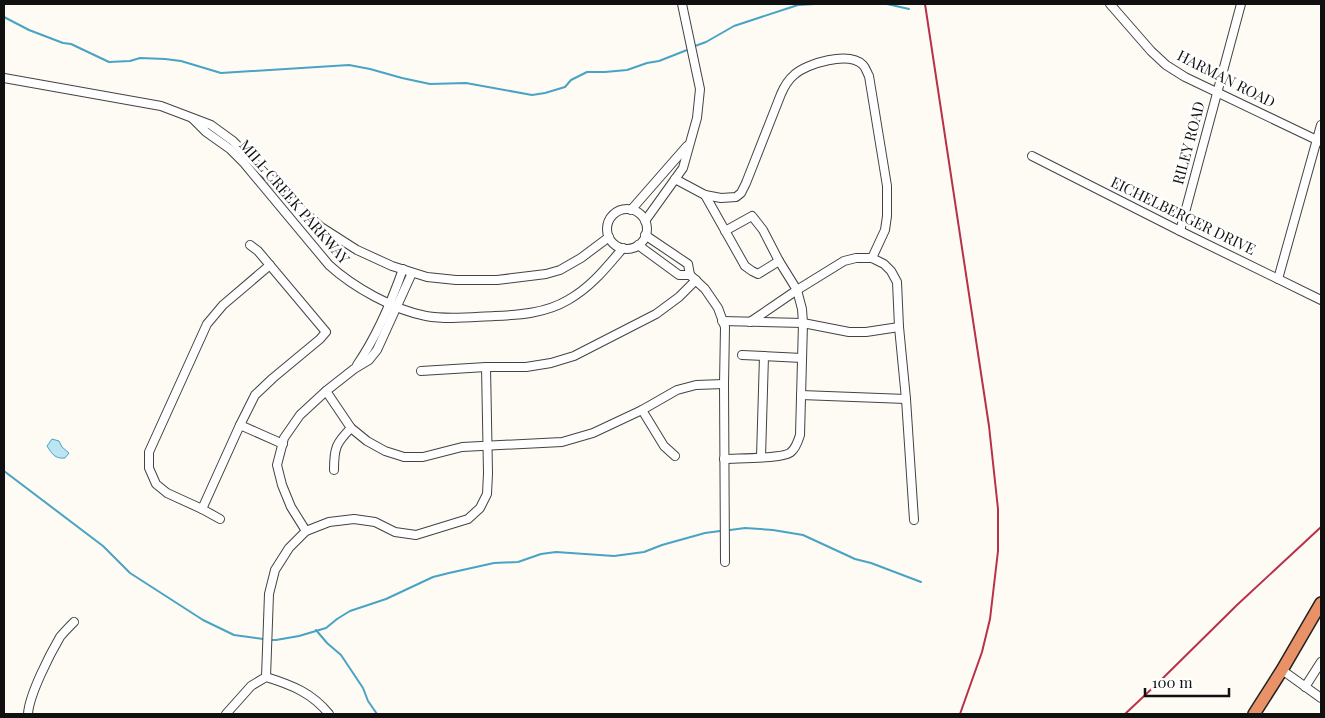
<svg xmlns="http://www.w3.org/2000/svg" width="1325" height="718" font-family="'Playfair Display',serif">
<rect width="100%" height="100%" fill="#fefbf4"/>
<path fill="#bce5f2" stroke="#48a3c4" d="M 52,439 L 59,441 L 62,447 L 69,453 L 65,458 C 55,459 52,454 47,446 Z"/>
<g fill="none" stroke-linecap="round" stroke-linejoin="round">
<g stroke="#48a3c4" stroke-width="2">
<path d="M 887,4 L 909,9"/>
<path d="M 4,17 L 29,30 L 63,43 L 71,44 L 109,62 L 130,61 L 140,58 L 165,59 L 181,61 L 221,73 L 349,65 L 370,69 L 402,78 L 430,84 L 466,83 L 532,95 L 545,93 L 565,87 L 571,80 L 587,72 L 605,72 L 627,70 L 647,63 L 659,61 L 687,50"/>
<path d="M 695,46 L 706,42 L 734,26 L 798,5 L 814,4"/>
<path d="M 4,471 L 103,546 L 130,573 L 203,620 L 234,635 L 263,639"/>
<path d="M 730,530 L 745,528 L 773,530 L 803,535 L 855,559 L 871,563 L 921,582"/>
<path d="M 316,630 L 327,643 L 341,655 L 363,688 L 368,701 L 377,714"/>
<path d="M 272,640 L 276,640 L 299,636 L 326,628 L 337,619 L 350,611 L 386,599 L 433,577 L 449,573 L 494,563 L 518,562 L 541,554 L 556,552 L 614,556 L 644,552 L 662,545 L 705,533 L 720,531"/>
</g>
<g stroke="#434343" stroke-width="10">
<g id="minor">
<path d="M 1110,4 L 1151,51 L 1166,65 L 1185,77 L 1321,142"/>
<path d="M 4,78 L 161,106 L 211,125 L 233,141 L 295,204 L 321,227 L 357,250 L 392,266 L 427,277 L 456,280 L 497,280 L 546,274 L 560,270 L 581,258 L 609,237"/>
<path d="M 193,119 L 206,132 L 230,149 L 244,163 L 329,265 C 353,287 394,310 426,316 C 448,320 472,317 495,316 C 520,315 546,313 568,300 C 591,287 606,268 623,248"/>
<path d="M 1032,156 L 1180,231 L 1321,300"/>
<path d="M 675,179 L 705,195 L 721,198 L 736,197 L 741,193 L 746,183 L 781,94 C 784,87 788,80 794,75 C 807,63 849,51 863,65 C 866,68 867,73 869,76 L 887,186 L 887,216 L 885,230 L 872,258"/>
<path d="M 705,195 L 745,266 L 752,271 L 758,274 L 779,261"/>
<circle cx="627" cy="229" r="20"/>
<path d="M 631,210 L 687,146"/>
<path d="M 645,221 L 683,168 L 697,118 L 700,89 L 682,4"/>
<path d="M 1180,231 L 1241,4"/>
<path d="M 645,235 L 688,264 L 690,275 L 705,289 L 718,308 L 725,327 L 724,384 L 725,562"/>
<path d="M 638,245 L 679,275 L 690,275"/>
<path d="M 1278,279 L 1321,125"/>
<path d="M 722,321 L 803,323 L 849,332 L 866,332 L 899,327"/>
<path d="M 750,322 L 797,290 L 844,261 L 856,258 L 872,258 L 884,264 L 891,271 L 897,282 L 899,327 L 906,399 L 914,520"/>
<path d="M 742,355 L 802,358"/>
<path d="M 357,365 C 377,336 391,303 403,269"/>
<path d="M 421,371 L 486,367 L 526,367 L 551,363 L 574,356 L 656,314 L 679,297 L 696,280"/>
<path d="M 326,391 L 351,428 L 367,441 L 385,451 L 404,457 L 423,457 L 462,447 L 562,442 L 593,433 L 642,410 L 677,390 L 696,385 L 724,384"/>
<path d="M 801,395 L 906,399"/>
<path d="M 642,410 L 664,446 L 675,456"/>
<path d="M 240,425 L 283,444"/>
<path d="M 761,457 L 764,356"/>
<path d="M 724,459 C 737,458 784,459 791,452 C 796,448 798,441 800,435 L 803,323 L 802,309 L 797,290 L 779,261 L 763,230 L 752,216 L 725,231"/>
<path d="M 334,470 C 334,448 336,443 351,428"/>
<path d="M 202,509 L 240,425 L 255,395 L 273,378 L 320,339 L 326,332 L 258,251 L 250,245"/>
<path d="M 220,519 L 202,509 L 167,493 L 156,484 L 149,468 L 149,452 L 207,324 L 223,305 L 270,265"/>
<path d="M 306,531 L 291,507 L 282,485 L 277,465 L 284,438 L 300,415 L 326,391 L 354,369 L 369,360 L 377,350 L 412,273"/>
<path d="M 1282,670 L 1321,698"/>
<path d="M 266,677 L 269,594 L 275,570 L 289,548 L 306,531 L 329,522 L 354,519 L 375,522 L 395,532 L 416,535 L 468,519 L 480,508 L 487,494 L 488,473 L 486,367"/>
<path d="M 1305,687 L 1321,662"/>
<path d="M 28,714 C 29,695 50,654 60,637 C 64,632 69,627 74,622"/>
<path d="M 226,714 L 251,686 L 266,677 C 292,685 312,693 329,714"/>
</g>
</g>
<g stroke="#212121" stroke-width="14">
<path id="highway" d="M 1254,714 L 1282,670 L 1321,603"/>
</g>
<use href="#minor" stroke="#fff" stroke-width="8"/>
<use href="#highway" stroke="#e99167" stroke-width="11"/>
<g stroke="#b73149" stroke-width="2">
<path d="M 925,4 L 989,426 L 998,509 L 998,551 L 990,619 L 982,652 L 960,714"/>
<path d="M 1125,714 L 1160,681 L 1237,605 L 1321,527"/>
</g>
</g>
<g text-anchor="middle" stroke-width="5" stroke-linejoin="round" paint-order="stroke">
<g font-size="15" fill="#101010" stroke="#fff">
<text transform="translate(1226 79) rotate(27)" y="5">HARMAN ROAD</text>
<text transform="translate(1189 143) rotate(-75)" y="5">RILEY ROAD</text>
<text transform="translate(294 202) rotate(49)" y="5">MILL CREEK PARKWAY</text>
<text transform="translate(1183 216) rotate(26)" y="5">EICHELBERGER DRIVE</text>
</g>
</g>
<rect width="1325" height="718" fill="none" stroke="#101010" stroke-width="10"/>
<path d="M1145 688v8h84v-8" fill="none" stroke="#101010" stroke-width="2.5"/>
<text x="1152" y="688" font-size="15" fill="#101010" stroke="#ffffff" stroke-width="4" paint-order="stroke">100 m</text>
</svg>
